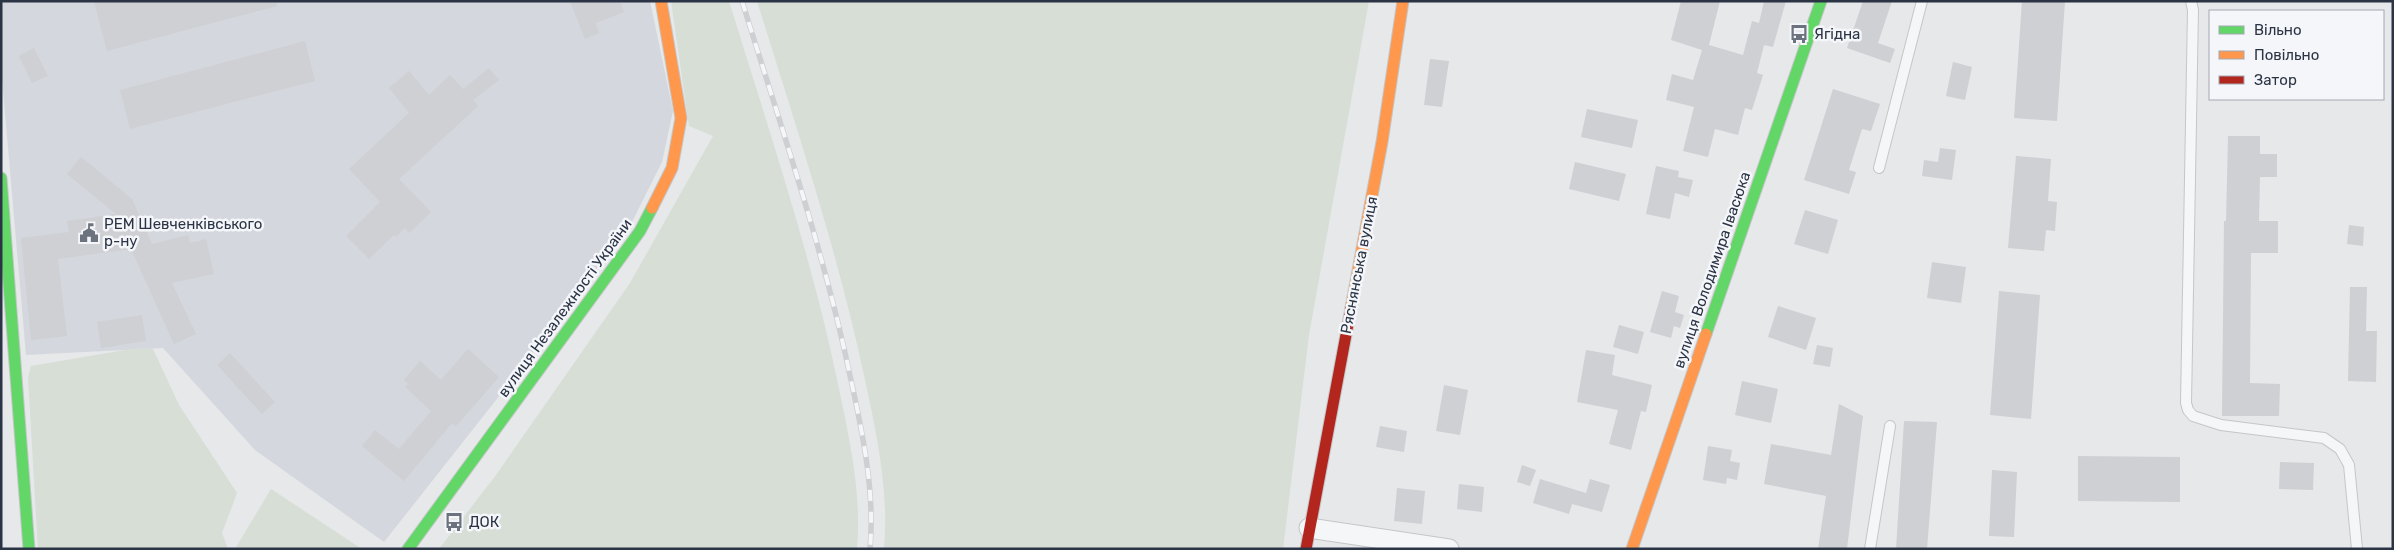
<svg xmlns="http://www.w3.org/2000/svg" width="2394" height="550" font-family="Rubik,sans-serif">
<rect width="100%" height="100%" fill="#e6e8ea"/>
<path fill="#d4d7dd" d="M 1,1 L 650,1 L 673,111 L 662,162 L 632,222 L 530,357 L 384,542 L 255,450 L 163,348 L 26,355 L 1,67 Z"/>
<g fill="#d6ded6">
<path d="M 671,1 L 729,1 C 768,128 811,254 838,384 C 849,437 862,493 857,549 L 439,549 L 496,475 L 630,283 L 713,136 L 689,126 Z"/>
<path d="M 757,1 L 1369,1 L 1309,335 L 1283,549 L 884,549 C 889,492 877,435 865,380 C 838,252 796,127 757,1 Z"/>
<path d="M 137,348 L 153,349 L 179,405 L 237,493 L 222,533 L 228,549 L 38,549 L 28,377 L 31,366 Z"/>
<path d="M 271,489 L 362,549 L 235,549 Z"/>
</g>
<g fill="#ced0d3">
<path d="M 94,1 L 276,1 L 277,6 L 107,51 Z"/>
<path d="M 570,1 L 620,1 L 624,12 L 596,23 L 599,33 L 585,39 Z"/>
<path d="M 1681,1 L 1720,1 L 1709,45 L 1743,55 L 1752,21 L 1759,23 L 1764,1 L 1786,1 L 1773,47 L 1764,45 L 1757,73 L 1763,75 L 1752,110 L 1745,108 L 1738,135 L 1715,129 L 1708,157 L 1683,151 L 1694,107 L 1666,100 L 1672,74 L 1693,80 L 1702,50 L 1671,40 Z"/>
<path d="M 1863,1 L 1892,1 L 1878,43 L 1895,49 L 1890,63 L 1847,48 Z"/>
<path d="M 2022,1 L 2065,1 L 2057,121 L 2014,118 Z"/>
<path d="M 305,41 L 315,81 L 130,129 L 120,90 Z"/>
<path d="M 34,48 L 48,76 L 32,83 L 19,56 Z"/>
<path d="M 1430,59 L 1449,61 L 1442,107 L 1424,105 Z"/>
<path d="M 1953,62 L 1972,67 L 1965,100 L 1946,96 Z"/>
<path d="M 489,68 L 499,80 L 473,100 L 478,106 L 399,179 L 431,212 L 409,233 L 405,228 L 396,237 L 394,235 L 369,259 L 346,236 L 380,202 L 349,169 L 409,113 L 389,88 L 409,71 L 429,95 L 450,75 L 463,89 Z"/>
<path d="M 1833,89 L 1880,104 L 1871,131 L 1862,129 L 1849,170 L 1856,172 L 1849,194 L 1804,180 Z"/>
<path d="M 1587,109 L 1638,120 L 1632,148 L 1581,137 Z"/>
<path d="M 2228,136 L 2260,136 L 2260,154 L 2277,154 L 2277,177 L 2260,177 L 2259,221 L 2278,221 L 2278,253 L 2251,253 L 2250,383 L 2280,384 L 2279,416 L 2222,416 L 2224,221 L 2226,221 Z"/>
<path d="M 1940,148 L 1956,150 L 1952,180 L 1922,176 L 1924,160 L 1938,162 Z"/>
<path d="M 2016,156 L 2051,159 L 2048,201 L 2057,202 L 2055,231 L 2046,230 L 2044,251 L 2008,248 Z"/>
<path d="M 81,157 L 132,199 L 152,244 L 188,235 L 190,243 L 206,239 L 214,274 L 172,283 L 196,334 L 174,344 L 131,249 L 58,259 L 67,336 L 31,340 L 21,238 L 69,232 L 67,221 L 116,214 L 67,174 Z"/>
<path d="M 1575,162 L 1626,174 L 1619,201 L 1569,189 Z"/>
<path d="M 1656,166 L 1679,171 L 1678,177 L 1693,180 L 1689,197 L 1675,193 L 1670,219 L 1646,214 Z"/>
<path d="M 1805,210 L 1838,220 L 1828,254 L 1794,244 Z"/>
<path d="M 2349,225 L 2364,227 L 2363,246 L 2347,244 Z"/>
<path d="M 1932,262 L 1966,267 L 1961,303 L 1927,298 Z"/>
<path d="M 2350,287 L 2367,287 L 2366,331 L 2377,331 L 2376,382 L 2348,381 Z"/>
<path d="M 1662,291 L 1679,296 L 1675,312 L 1684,315 L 1680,328 L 1674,326 L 1671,338 L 1650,332 Z"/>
<path d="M 1999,291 L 2040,295 L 2031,419 L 1990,415 Z"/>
<path d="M 1778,306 L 1816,318 L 1806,350 L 1768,337 Z"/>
<path d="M 142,315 L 146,341 L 101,348 L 97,322 Z"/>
<path d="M 1619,325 L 1644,332 L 1638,354 L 1613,347 Z"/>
<path d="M 1817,345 L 1833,348 L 1830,367 L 1813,364 Z"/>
<path d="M 468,349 L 499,377 L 459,423 L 455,426 L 452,423 L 404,481 L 362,446 L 375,430 L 399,449 L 431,411 L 405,387 L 408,384 L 404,380 L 420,361 L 441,380 Z"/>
<path d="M 1586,350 L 1615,355 L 1612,375 L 1652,385 L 1646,412 L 1641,411 L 1631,450 L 1609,444 L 1618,410 L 1577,402 Z"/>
<path d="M 230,353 L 275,402 L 262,414 L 217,365 Z"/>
<path d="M 1742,381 L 1778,389 L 1771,423 L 1735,415 Z"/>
<path d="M 1444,385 L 1468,390 L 1460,435 L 1436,431 Z"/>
<path d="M 1839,404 L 1863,416 L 1847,549 L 1818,549 L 1826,496 L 1764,484 L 1771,444 L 1831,455 Z"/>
<path d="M 1904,421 L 1937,422 L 1927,549 L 1896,549 Z"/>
<path d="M 1380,426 L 1407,431 L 1404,452 L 1376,447 Z"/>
<path d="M 1708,446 L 1732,450 L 1730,461 L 1740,463 L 1737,480 L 1727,478 L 1726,484 L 1703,480 Z"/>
<path d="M 2078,456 L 2180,457 L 2180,502 L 2078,501 Z"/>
<path d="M 2280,462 L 2314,463 L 2313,490 L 2279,489 Z"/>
<path d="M 1522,465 L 1536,470 L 1530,486 L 1517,482 Z"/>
<path d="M 1992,470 L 2017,472 L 2014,537 L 1989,536 Z"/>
<path d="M 1540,479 L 1586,493 L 1590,479 L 1610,485 L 1602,512 L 1572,504 L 1569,514 L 1533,503 Z"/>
<path d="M 1459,484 L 1484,487 L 1482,512 L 1457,509 Z"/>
<path d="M 1397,488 L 1425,491 L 1422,524 L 1394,521 Z"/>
</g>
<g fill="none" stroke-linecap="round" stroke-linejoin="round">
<g stroke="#c4c6c8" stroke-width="12">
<g id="lane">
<path d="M 2191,1 L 2193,10 L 2186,403 L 2188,410 L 2193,416 L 2221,425 L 2324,438 L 2340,449 L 2349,465 L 2357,549"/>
<path d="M 1879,168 L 1922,1"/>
<path d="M 1870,549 L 1890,426"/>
</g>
</g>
<g stroke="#c4c6c8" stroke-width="21">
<path id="street" d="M 1309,528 L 1449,549"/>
</g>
<g stroke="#c4c6c8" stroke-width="13">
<g id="fast">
<path d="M 1,178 L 29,549"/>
<path d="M 1706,334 L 1821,1"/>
<path d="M 408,549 L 640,231 L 652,208"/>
</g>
</g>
<g stroke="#c4c6c8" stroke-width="13">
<g id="slow">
<path d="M 652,208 L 672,168 L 681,118 L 661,1"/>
<path d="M 1351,308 L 1382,142 L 1403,1"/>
<path d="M 1632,549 L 1706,334"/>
</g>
</g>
<g stroke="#c4c6c8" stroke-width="13">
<path id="jam" d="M 1306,549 L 1351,308"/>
</g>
<use href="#lane" stroke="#f5f6f7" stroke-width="10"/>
<use href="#street" stroke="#f5f6f7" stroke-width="19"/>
<use href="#fast" stroke="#63d668" stroke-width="11"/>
<use href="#slow" stroke="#ff974d" stroke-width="11"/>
<use href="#jam" stroke="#b3261e" stroke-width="11"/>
<g stroke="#cecfd2" stroke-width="5.5">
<path id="rail" d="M 742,1 C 781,127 824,251 851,380 C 863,435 875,492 870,549"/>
</g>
<use href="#rail" stroke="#f4f6f9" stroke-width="4" stroke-dasharray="11" stroke-linecap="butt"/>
</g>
<defs>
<g id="bus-bare" transform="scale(1.5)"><path d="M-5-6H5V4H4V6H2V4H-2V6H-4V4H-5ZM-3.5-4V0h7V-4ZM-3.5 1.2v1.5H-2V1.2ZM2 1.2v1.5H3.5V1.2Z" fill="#6c737f" stroke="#f4f6f9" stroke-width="2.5" paint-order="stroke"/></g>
<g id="civic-bare" transform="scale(1.5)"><path d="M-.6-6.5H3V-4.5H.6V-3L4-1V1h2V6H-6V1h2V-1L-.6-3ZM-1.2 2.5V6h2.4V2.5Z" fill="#6c737f" stroke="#f4f6f9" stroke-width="2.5" paint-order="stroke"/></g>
</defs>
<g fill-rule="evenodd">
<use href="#bus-bare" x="1799" y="34"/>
<use href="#civic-bare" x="89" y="233"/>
<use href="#bus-bare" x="454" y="522"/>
</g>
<g text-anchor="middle" stroke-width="5" stroke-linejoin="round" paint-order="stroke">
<g font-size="15" fill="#2b3445" stroke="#f4f6f9" text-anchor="start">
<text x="1814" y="39">Ягідна</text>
<text x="104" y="229">РЕМ Шевченківського<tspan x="104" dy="17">р-ну</tspan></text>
<text x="469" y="527">ДОК</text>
</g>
<g font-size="15" fill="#2b3445" stroke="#f4f6f9">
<text transform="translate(1359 265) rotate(-79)" y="5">Ряснянська вулиця</text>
<text transform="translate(1712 270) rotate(-71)" y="5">вулиця Володимира Івасюка</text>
<text transform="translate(565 308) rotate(-54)" y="5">вулиця Незалежності України</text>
</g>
</g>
<rect width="2394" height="550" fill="none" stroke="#2b3445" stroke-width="5"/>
<rect x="2209" y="10" width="175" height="90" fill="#f4f6f9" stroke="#a4a8b1"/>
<rect x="2219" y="26" width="25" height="8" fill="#63d668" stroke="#a4a8b1"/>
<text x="2254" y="35" font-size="15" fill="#2b3445">Вільно</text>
<rect x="2219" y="51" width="25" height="8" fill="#ff974d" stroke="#a4a8b1"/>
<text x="2254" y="60" font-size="15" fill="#2b3445">Повільно</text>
<rect x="2219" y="76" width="25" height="8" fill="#b3261e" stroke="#a4a8b1"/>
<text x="2254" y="85" font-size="15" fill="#2b3445">Затор</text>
</svg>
